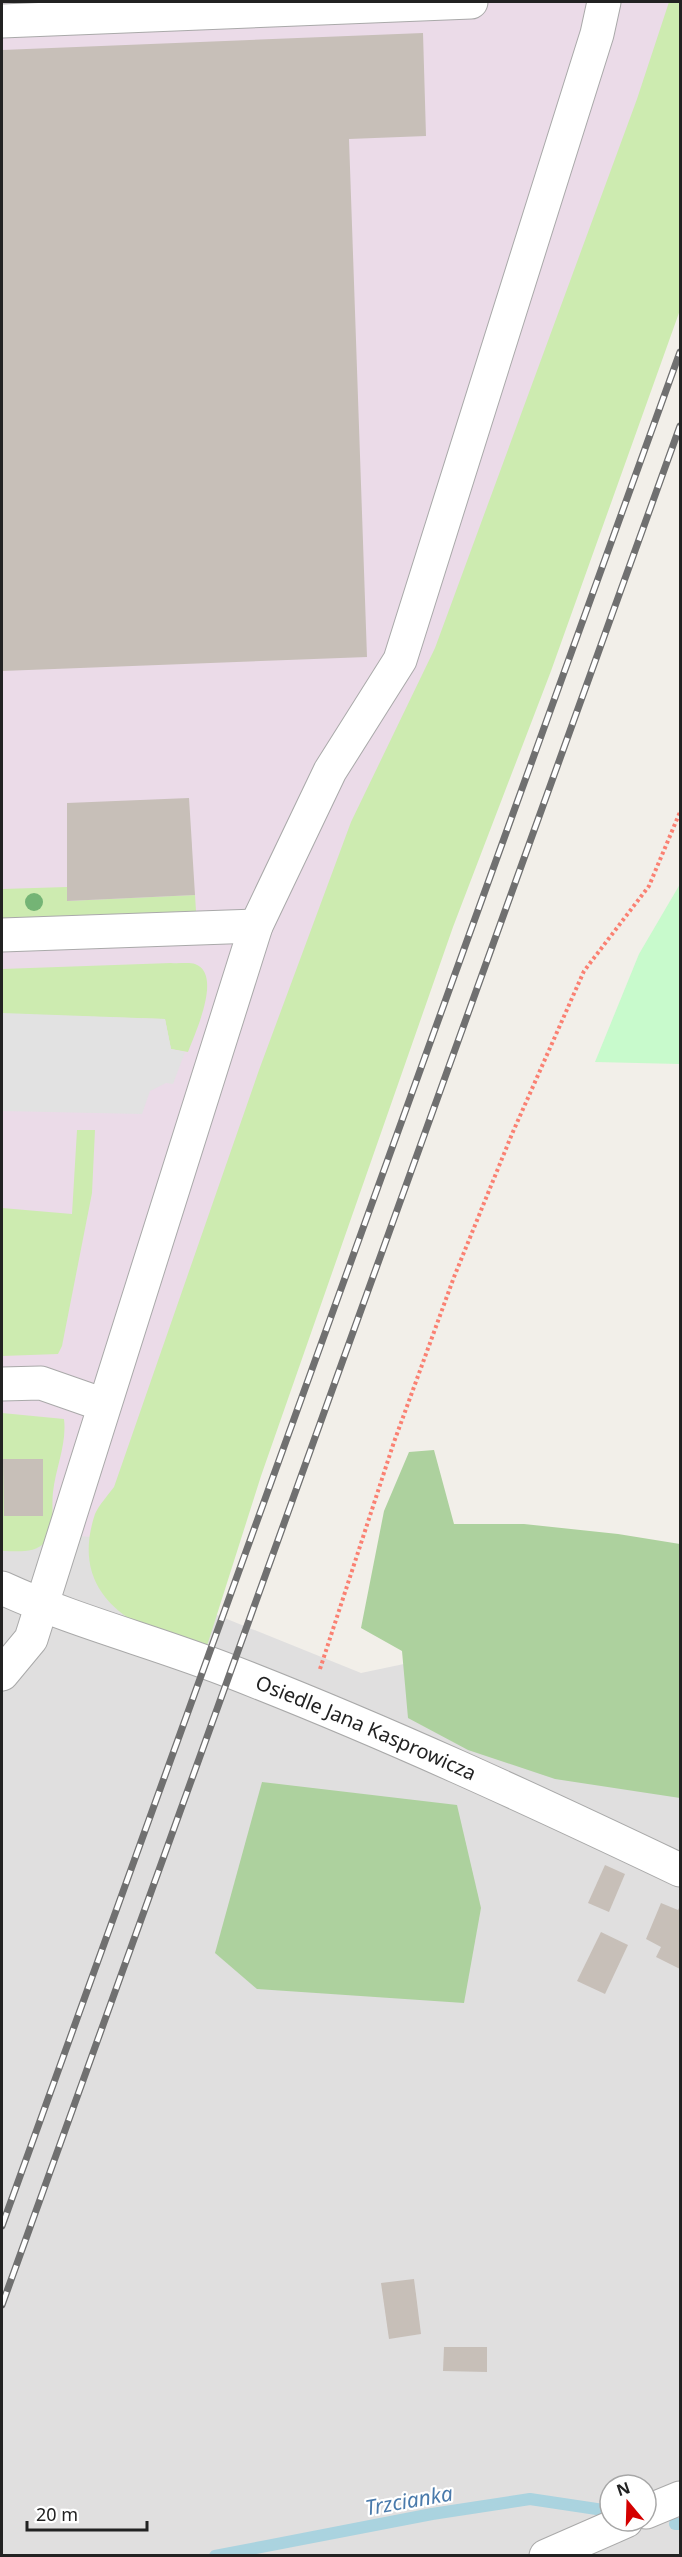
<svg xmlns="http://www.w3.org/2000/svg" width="682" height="2557" font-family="'Noto Sans',sans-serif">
<rect width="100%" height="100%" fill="#f2efe9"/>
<path fill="#e0dfdf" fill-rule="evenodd" d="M 2,2 L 680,2 L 165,1594 L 361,1673 L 680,1606 L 680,2555 L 2,2556 ZM 610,2485 L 646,2485 L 646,2521 L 610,2521 Z"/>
<path fill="#ebdbe8" d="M 2,2 L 680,2 L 124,1540 L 2,1529 Z"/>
<g fill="#cdebb0">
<path d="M 669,2 L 680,2 L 680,310 L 551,671 L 453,927 L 261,1476 L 206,1649 C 185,1642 161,1636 141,1626 C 96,1601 78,1565 95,1514 C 99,1505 108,1495 114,1487 L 259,1070 L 351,822 L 435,648 L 637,99 Z"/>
<path d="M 67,887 L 67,901 L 195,895 L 196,911 L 2,918 L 2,889 Z"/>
<path d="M 171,963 C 178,964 189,962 195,964 C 223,974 195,1033 188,1052 L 171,1049 L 165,1019 L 2,1014 L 2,969 Z"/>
<path d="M 77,1130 L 95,1130 L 92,1193 L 62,1346 L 58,1354 L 2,1356 L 2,1208 L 72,1214 Z"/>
<path d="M 2,1413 L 64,1419 C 67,1443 56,1467 53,1492 C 51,1507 56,1530 45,1542 C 35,1554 16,1551 2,1551 Z"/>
</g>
<g fill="#add19e">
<path d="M 434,1450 L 454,1524 L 524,1524 L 618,1534 L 680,1544 L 680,1798 L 555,1779 L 468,1750 L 408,1718 L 402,1651 L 361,1628 L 384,1511 L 409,1452 Z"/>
<path d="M 262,1782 L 457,1805 L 481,1908 L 464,2003 L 257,1989 L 215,1953 Z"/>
</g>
<path fill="#c8facc" d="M 680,884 L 680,1064 L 595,1062 L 639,954 Z"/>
<path fill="#e2e2e2" d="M 2,1013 L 165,1019 L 171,1049 L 185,1052 L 173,1084 L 166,1083 L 150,1091 L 142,1114 L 2,1111 Z"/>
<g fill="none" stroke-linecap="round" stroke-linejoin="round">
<g stroke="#aad3df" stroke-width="12">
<path d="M 675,2524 L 680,2524"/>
<path d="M 215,2556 L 432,2514 L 530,2499 L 610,2511"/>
</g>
</g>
<g fill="#c7bfb8">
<path d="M 423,33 L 426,136 L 349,139 L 367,657 L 2,671 L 2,50 Z"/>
<path d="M 189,798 L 195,895 L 67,901 L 67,803 Z"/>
<path d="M 3,1459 L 43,1459 L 43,1516 L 4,1516 Z"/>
<path d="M 605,1865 L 625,1874 L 609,1912 L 588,1903 Z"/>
<path d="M 661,1903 L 678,1910 L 680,1906 L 680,1969 L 656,1957 L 661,1947 L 646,1939 Z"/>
<path d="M 601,1932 L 628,1945 L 605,1994 L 577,1981 Z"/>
<path d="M 414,2279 L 421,2334 L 389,2339 L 381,2283 Z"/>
<path d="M 444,2347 L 487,2347 L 487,2372 L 443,2371 Z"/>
</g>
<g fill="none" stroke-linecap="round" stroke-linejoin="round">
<g stroke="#a9a9a9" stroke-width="35">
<g id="minor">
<path d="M 2,21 L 471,2"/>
<path d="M 2,935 L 256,926"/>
<path d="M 2,1384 L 41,1383 L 104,1405"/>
<path id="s1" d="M 2,1588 C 76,1622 156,1642 232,1672 C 384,1731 533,1800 680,1870"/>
<path d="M 2,1674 L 31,1639 L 256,926 L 330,771 L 400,660 L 597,34 L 604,2"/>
<path d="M 646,2512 L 680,2498"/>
<path d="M 546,2556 L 626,2521"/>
</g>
</g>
<path stroke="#fa8072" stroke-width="4" stroke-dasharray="3 3" stroke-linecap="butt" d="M 320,1669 L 394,1442 L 454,1277 L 512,1134 L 584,971 L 649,886 L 680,812"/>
<use href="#minor" stroke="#fff" stroke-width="33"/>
<g stroke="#707070" stroke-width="7">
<g id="rail">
<path d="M 2,2226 L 680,352"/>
<path d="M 2,2305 L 680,426"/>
</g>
</g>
<use href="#rail" stroke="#fff" stroke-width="4.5" stroke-dasharray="14" stroke-linecap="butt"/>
</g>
<circle fill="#74b475" cx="34" cy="902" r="9"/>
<g text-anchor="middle" stroke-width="4.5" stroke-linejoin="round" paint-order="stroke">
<g font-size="20" fill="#222" stroke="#fff">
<text dy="7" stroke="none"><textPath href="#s1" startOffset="390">Osiedle Jana Kasprowicza</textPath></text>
</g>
<g font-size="21" font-style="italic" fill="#4a7aab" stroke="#fff">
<text transform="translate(409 2501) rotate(-10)" y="7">Trzcianka</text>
</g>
</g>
<rect width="682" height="2557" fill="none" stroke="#222222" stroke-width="6"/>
<g transform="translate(628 2503) rotate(341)"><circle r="28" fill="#ffffff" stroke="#a7a7a7" stroke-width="1.5"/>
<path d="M0-4.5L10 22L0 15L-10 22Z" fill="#d40000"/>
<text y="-9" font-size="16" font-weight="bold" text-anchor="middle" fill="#222222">N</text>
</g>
<path d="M27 2521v9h120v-9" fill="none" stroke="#222222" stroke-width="3"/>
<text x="36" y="2521" font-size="18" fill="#222222" stroke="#ffffff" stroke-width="4.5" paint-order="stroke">20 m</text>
</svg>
